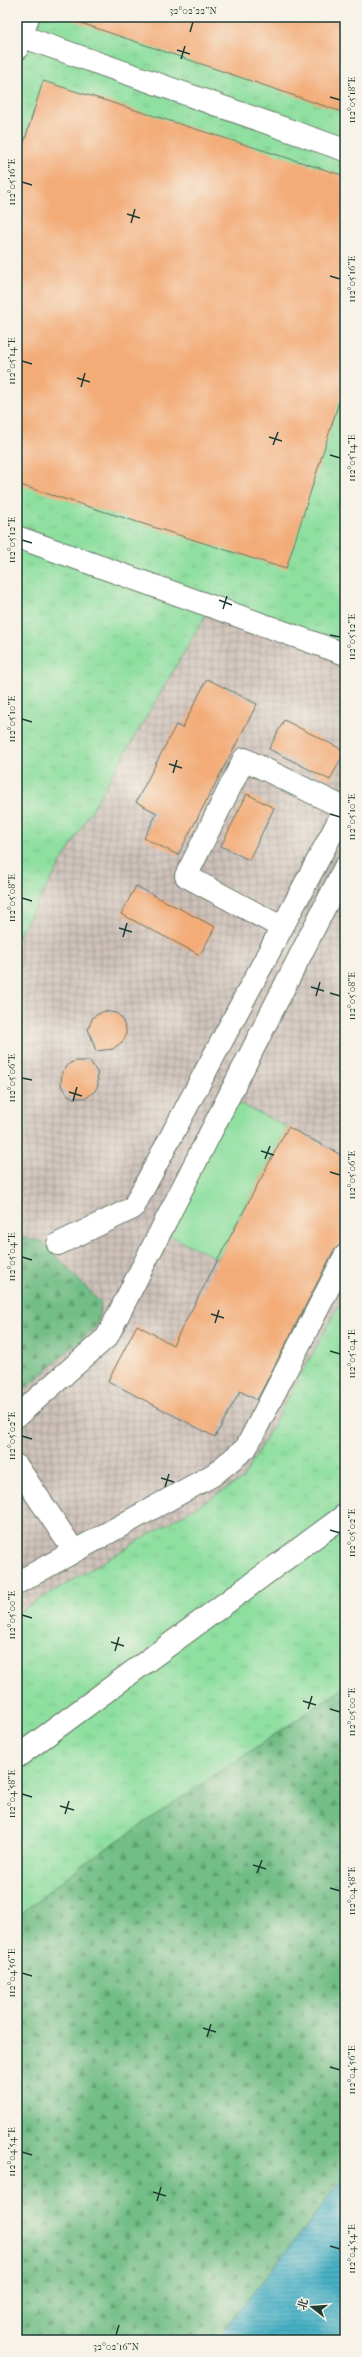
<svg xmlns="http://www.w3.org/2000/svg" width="362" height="2357" font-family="'IM FELL French Canon','Noto Serif SC',serif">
<defs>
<pattern id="industrial-grid" width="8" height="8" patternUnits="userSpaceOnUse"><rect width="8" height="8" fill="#cec1ba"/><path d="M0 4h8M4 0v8" fill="none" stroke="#a79e98"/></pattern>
<pattern id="grass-tufts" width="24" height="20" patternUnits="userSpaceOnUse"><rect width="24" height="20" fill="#8edfa0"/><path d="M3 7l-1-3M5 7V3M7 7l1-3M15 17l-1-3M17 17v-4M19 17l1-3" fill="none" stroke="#7ac08a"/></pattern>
<pattern id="forest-firs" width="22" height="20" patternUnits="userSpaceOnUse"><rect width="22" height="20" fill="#72be86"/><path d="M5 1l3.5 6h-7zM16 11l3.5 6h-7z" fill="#5d9c6e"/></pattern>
<pattern id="water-rules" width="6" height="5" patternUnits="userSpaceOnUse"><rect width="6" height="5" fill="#47b1c6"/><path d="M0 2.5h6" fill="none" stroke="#3b91a2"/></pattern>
</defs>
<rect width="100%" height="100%" fill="#f7f3e8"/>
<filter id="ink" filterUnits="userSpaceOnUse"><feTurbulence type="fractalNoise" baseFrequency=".025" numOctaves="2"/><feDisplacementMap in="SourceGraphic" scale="8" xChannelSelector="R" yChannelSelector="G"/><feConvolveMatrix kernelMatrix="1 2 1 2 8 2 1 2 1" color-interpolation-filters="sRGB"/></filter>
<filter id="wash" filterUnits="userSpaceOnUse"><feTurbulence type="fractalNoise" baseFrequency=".012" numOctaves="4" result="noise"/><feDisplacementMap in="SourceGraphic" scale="16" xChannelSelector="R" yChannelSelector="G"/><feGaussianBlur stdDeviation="0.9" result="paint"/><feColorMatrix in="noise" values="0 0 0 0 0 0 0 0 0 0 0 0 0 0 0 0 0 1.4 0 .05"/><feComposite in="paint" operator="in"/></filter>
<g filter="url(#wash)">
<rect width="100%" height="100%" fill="#e7e0bd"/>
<path fill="url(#industrial-grid)" d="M 17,17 L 345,17 L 345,1295 L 243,1479 L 17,1613 Z"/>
<g fill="url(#grass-tufts)" stroke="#568e6a">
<path d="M 17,17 L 345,17 L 345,654 L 211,606 L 17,938 Z"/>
<path d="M 345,1295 L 345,1687 L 82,1865 L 17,1917 L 17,1613 L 243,1479 Z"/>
</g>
<g fill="url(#forest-firs)" stroke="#487e5d">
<path d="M 18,1237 L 42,1241 L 101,1303 L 97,1326 L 17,1396 Z"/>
<path d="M 345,1687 L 345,2176 L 216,2340 L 17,2340 L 17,1917 L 82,1865 Z"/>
</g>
<path fill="#8edfa0" stroke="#568e6a" d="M 228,1098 L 288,1127 L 218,1259 L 160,1231 Z"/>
<path fill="url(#water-rules)" stroke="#33777d" d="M 345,2176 L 345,2340 L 216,2340 Z"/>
<g id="blocks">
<g fill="#f3ab77">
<path d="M 73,17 L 345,17 L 345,113 L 72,20 Z"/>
<path d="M 43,81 L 345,176 L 345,383 L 286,569 L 17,484 L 17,165 Z"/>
<path d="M 207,679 L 257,704 L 178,855 L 144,838 L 157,813 L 136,802 L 176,725 L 182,728 Z"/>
<path d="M 284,720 L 345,751 L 330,780 L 269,749 Z"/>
<path d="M 247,794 L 274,808 L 249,860 L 221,846 Z"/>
<path d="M 136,886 L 215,927 L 200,955 L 121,914 Z"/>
<path d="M 104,1011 L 116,1013 L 121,1017 L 126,1029 L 126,1035 L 123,1041 L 113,1049 L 96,1051 L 88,1029 L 93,1017 Z"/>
<path d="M 76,1061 L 90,1061 L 97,1072 L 98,1085 L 95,1091 L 86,1098 L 73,1098 L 68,1095 L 61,1085 L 62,1072 L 70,1063 Z"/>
<path d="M 288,1127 L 345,1157 L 345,1242 L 334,1250 L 257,1400 L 240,1391 L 215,1437 L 108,1381 L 137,1325 L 173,1345 Z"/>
</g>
</g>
</g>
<g filter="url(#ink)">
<use href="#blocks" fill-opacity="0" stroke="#657664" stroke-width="1"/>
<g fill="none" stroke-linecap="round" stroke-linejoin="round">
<g stroke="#657664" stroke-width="24">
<g id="minor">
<path d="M 21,36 L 345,150"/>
<path d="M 17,49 L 28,17"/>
<path d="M 17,537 L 345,654"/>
<path d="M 281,927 L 186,876 L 244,759 L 344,808"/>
<path d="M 58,1244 L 133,1208 L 345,809"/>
<path d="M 17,1416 L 107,1337 L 345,867"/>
<path d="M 17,1466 L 74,1551"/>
<path d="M 17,1583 L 213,1475 L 246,1448 L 345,1256"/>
<path d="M 17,1757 L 345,1515"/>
</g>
</g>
<use href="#minor" stroke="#fff" stroke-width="22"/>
</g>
</g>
<path fill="none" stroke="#1f3d34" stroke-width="1.5" d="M 190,32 L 193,22M 177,50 L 190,54M 181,59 L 185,46M 330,97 L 340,100M 22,182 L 32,185M 127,214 L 140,218M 131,223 L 135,209M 330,276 L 340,279M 22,361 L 32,364M 77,378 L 90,382M 81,387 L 85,373M 269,437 L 282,441M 273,445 L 278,432M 330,455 L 340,458M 22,540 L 32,543M 219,600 L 232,605M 223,609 L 227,596M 330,635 L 340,637M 22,719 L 32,722M 169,764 L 182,768M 173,773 L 177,760M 330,814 L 340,817M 22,898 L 32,901M 119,928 L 132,932M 123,937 L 127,923M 311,987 L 324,991M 330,993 L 340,996M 316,996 L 320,982M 22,1078 L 32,1080M 69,1092 L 82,1096M 73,1101 L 77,1087M 261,1151 L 274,1155M 265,1159 L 270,1146M 330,1172 L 340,1175M 22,1257 L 32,1260M 211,1314 L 224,1318M 215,1323 L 219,1310M 330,1351 L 340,1354M 22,1436 L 32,1439M 161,1478 L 174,1482M 165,1487 L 169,1474M 330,1530 L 340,1533M 22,1615 L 32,1618M 111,1642 L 124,1646M 115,1651 L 119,1637M 303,1701 L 316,1705M 308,1709 L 312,1696M 330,1709 L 340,1712M 22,1794 L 32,1797M 60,1806 L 74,1810M 65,1814 L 69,1801M 253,1865 L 266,1869M 257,1873 L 262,1860M 330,1888 L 340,1891M 22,1973 L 32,1976M 203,2028 L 216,2032M 207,2037 L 211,2024M 330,2067 L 340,2070M 22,2152 L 32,2155M 153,2192 L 166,2196M 157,2201 L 161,2187M 330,2246 L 340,2249M 116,2335 L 119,2325"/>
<rect width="362" height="2357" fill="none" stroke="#f7f3e8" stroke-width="44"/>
<g transform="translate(312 2307) rotate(287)" stroke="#f7f3e8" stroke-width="3" paint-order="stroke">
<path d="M0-3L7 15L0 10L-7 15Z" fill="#1f3d34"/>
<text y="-6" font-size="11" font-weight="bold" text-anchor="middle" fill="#1f3d34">北</text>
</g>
<rect x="22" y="22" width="318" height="2313" fill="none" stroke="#1f3d34" stroke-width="1.5"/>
<g font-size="10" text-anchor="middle" fill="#1f3d34">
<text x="193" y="14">32°02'22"N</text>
<text transform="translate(351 100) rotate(-90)" y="4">112°05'18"E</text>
<text transform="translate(11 182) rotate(-90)" y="4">112°05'16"E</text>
<text transform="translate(351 279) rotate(-90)" y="4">112°05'16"E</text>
<text transform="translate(11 361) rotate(-90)" y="4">112°05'14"E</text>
<text transform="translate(351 458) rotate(-90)" y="4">112°05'14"E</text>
<text transform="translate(11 540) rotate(-90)" y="4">112°05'12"E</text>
<text transform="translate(351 637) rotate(-90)" y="4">112°05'12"E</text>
<text transform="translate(11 719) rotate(-90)" y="4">112°05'10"E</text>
<text transform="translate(351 817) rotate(-90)" y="4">112°05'10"E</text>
<text transform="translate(11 898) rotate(-90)" y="4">112°05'08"E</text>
<text transform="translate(351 996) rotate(-90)" y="4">112°05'08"E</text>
<text transform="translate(11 1078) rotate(-90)" y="4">112°05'06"E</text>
<text transform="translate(351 1175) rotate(-90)" y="4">112°05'06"E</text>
<text transform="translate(11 1257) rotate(-90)" y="4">112°05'04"E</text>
<text transform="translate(351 1354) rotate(-90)" y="4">112°05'04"E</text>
<text transform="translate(11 1436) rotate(-90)" y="4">112°05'02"E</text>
<text transform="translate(351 1533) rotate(-90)" y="4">112°05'02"E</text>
<text transform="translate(11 1615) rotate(-90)" y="4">112°05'00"E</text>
<text transform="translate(351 1712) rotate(-90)" y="4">112°05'00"E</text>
<text transform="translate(11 1794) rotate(-90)" y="4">112°04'58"E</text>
<text transform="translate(351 1891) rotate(-90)" y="4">112°04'58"E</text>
<text transform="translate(11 1973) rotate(-90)" y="4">112°04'56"E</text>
<text transform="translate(351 2070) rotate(-90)" y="4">112°04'56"E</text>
<text transform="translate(11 2152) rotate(-90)" y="4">112°04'54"E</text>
<text transform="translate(351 2249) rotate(-90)" y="4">112°04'54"E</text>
<text x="116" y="2350">32°02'16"N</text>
</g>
</svg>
